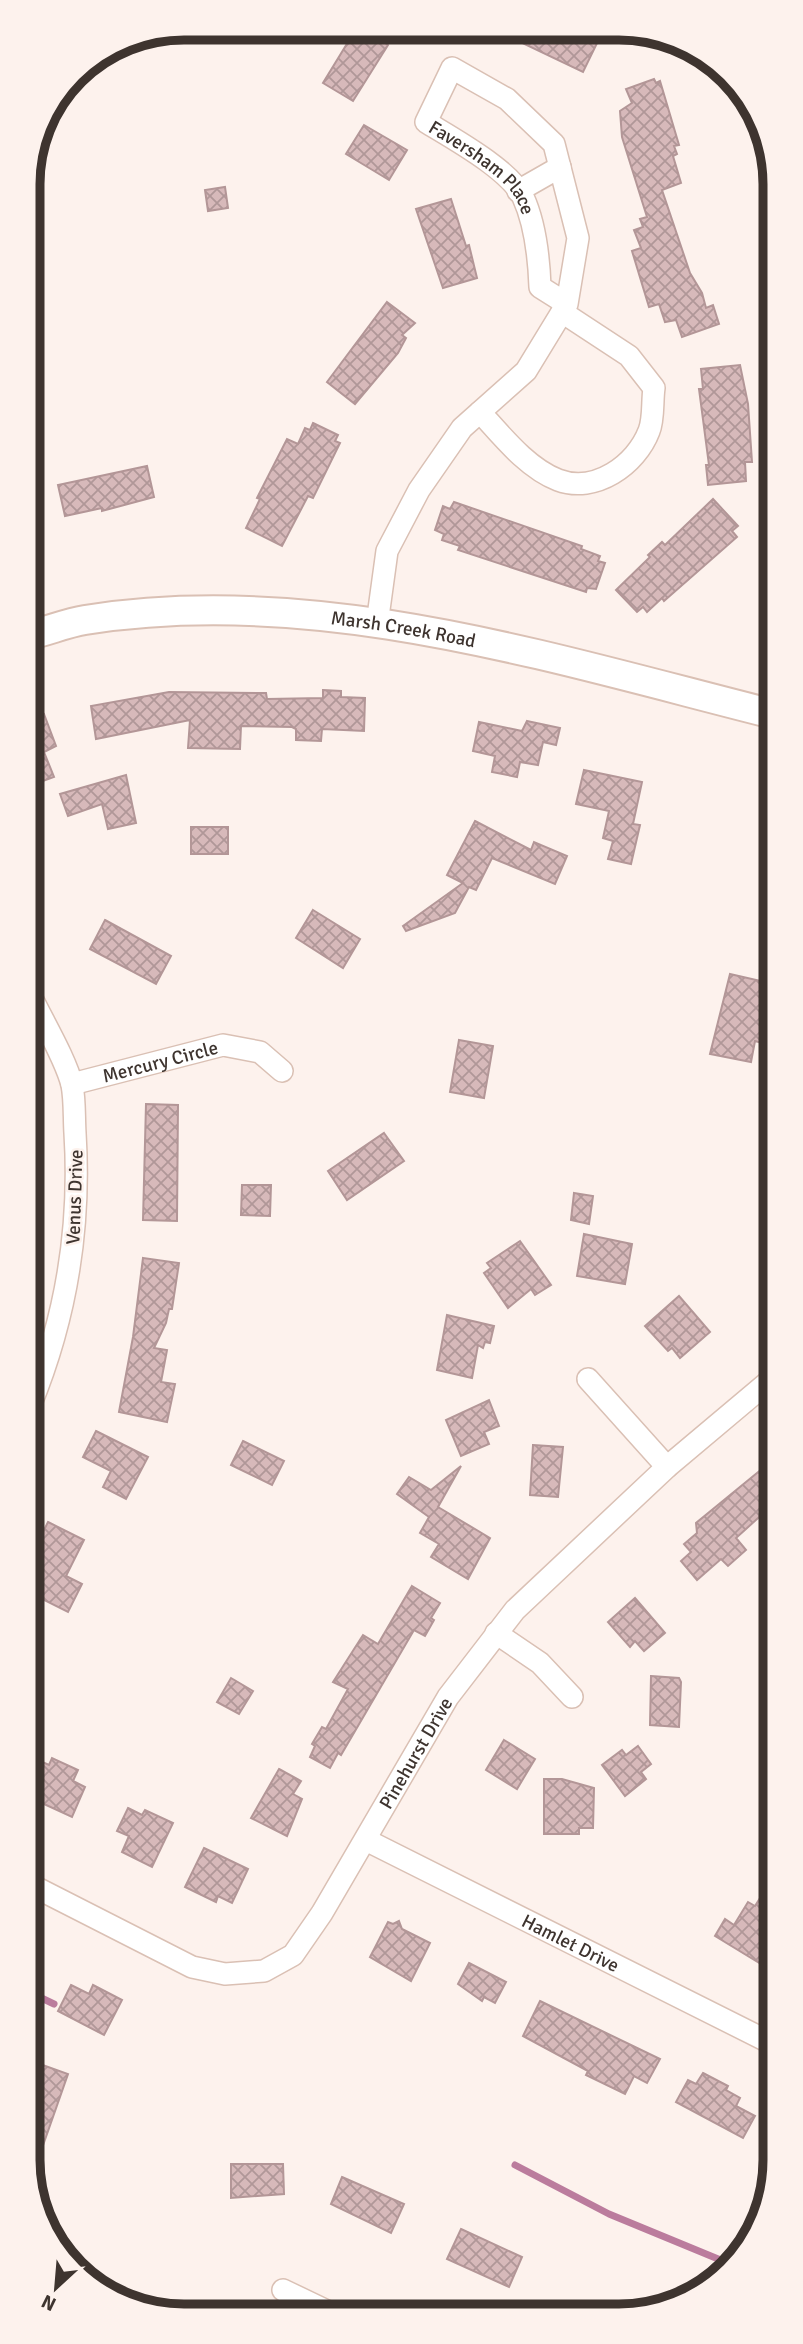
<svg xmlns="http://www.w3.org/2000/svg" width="803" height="2344" font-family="Signika,sans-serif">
<defs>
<pattern id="building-cross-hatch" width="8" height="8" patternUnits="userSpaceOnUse" patternTransform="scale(1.75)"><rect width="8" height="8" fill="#d7b9ba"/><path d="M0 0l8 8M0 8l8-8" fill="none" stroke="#b09798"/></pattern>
</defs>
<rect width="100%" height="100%" fill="#fdf2ed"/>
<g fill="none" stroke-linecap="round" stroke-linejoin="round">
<g stroke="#bb7c9d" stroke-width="7">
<path d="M 31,1993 L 54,2004"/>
<path d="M 515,2165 L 609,2214 L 723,2261"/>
</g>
</g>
<g fill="url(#building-cross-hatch)" stroke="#b39697" stroke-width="2">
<path d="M 356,29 L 393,29 L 385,43 L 388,45 L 353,101 L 323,83 Z"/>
<path d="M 495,30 L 587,31 L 600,37 L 583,72 Z"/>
<path d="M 654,79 L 656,83 L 660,81 L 679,145 L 674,146 L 677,154 L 673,156 L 681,183 L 662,190 L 690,273 L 702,293 L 706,308 L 713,305 L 719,324 L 682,337 L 676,320 L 665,322 L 659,304 L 649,307 L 632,251 L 641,248 L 634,230 L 643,227 L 640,219 L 647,217 L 622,137 L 620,111 L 632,103 L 626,89 Z"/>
<path d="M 364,125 L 407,150 L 389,180 L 346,154 Z"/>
<path d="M 225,187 L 228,208 L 208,211 L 205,190 Z"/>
<path d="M 451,199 L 466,246 L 469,245 L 477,278 L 443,288 L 416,209 Z"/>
<path d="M 387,302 L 415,323 L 402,335 L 406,338 L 398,353 L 355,404 L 327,382 Z"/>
<path d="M 740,365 L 748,404 L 752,462 L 745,462 L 746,481 L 708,485 L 706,465 L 709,465 L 699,389 L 703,389 L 701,369 Z"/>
<path d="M 313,423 L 338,435 L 335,441 L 340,443 L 313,498 L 308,496 L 282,546 L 246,528 L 260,499 L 257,498 L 287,439 L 298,444 L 305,428 L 310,430 Z"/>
<path d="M 147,466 L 154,497 L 102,511 L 102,508 L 65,516 L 58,485 Z"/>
<path d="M 713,499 L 738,526 L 732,531 L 737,537 L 664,601 L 662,598 L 647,612 L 643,607 L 637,612 L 616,590 L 650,557 L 648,555 L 662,542 L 665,545 Z"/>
<path d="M 454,502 L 582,546 L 581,549 L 600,556 L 598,561 L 605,563 L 596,589 L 587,588 L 586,592 L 458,550 L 460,546 L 442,540 L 444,534 L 435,530 L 443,506 L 450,509 Z"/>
<path d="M 323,690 L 341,691 L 341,697 L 365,698 L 364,731 L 322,729 L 321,741 L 296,740 L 296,729 L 292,727 L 241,726 L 240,749 L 188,748 L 190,720 L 96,739 L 91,706 L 169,692 L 266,693 L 267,699 L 323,698 Z"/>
<path d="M 44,714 L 56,746 L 44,752 L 54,777 L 29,786 L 29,718 Z"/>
<path d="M 527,721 L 560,728 L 556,745 L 543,742 L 538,765 L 520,762 L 517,777 L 492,772 L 495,756 L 473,751 L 479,722 L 522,731 Z"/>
<path d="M 584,770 L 642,782 L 633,824 L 640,825 L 631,864 L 608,859 L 613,841 L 603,838 L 609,811 L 576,804 Z"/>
<path d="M 126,775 L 136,823 L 108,829 L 102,804 L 68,816 L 60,794 Z"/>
<path d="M 475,821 L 531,850 L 534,842 L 567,856 L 555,884 L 492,858 L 476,890 L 469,887 L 455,913 L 406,931 L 403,926 L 463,883 L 447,875 Z"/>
<rect x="191" y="827" width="37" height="27"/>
<path d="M 313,910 L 360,939 L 343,968 L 296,938 Z"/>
<path d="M 105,920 L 171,956 L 156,984 L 90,949 Z"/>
<path d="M 730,974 L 770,983 L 762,1043 L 755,1041 L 751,1062 L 710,1054 Z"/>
<path d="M 459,1040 L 493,1046 L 484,1098 L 450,1092 Z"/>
<path d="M 146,1104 L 178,1105 L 177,1221 L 143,1220 Z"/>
<path d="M 384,1133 L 404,1161 L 347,1200 L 328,1171 Z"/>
<path d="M 242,1185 L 271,1185 L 270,1216 L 241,1215 Z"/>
<path d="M 574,1193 L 593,1196 L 589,1224 L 571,1220 Z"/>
<path d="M 584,1234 L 632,1244 L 625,1284 L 577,1276 Z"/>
<path d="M 520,1241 L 551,1285 L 535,1295 L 531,1289 L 508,1308 L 484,1273 L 491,1268 L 487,1263 Z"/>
<path d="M 143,1258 L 179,1263 L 172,1309 L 169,1309 L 166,1323 L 154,1348 L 167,1350 L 161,1382 L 175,1384 L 167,1422 L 119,1412 L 133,1337 Z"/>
<path d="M 679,1296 L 710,1332 L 680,1358 L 672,1348 L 668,1351 L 645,1326 Z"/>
<path d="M 447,1315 L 494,1326 L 490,1343 L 485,1342 L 483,1348 L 478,1345 L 472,1378 L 437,1370 Z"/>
<path d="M 489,1400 L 499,1426 L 484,1432 L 489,1444 L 461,1456 L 446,1420 Z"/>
<path d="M 96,1431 L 148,1457 L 126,1499 L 103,1487 L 111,1471 L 83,1457 Z"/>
<path d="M 243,1441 L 284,1461 L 272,1485 L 231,1465 Z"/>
<path d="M 533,1445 L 563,1447 L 558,1497 L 530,1495 Z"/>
<path d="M 774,1459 L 774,1496 L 762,1506 L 767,1510 L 736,1538 L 746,1550 L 728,1566 L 721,1559 L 697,1580 L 681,1561 L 691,1552 L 684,1544 L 697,1533 L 696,1523 Z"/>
<path d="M 461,1466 L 438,1507 L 490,1538 L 468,1579 L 431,1557 L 439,1544 L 420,1533 L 429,1517 L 397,1494 L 409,1477 L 431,1490 Z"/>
<path d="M 48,1522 L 84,1540 L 66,1576 L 82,1584 L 68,1612 L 30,1593 L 30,1558 Z"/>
<path d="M 412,1586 L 440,1603 L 431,1618 L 434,1620 L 425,1636 L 414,1630 L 341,1755 L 338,1753 L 330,1768 L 310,1757 L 315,1746 L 312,1744 L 322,1727 L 326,1729 L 348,1689 L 333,1682 L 363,1635 L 378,1644 Z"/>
<path d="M 635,1598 L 665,1633 L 644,1651 L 635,1641 L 630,1647 L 608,1622 Z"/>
<path d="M 651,1676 L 679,1678 L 681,1682 L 679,1727 L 650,1725 Z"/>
<path d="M 231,1678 L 253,1691 L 239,1714 L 217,1702 Z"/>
<path d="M 504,1740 L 535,1759 L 517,1789 L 486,1770 Z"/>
<path d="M 638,1746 L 651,1764 L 641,1772 L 646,1779 L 625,1796 L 602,1765 L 622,1750 L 626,1755 Z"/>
<path d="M 31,1757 L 49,1765 L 52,1758 L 78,1770 L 73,1781 L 85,1787 L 72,1817 L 31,1798 Z"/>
<path d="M 279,1769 L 301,1781 L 293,1794 L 302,1799 L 287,1836 L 251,1818 Z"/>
<path d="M 544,1779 L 562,1779 L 594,1788 L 593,1828 L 579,1828 L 579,1834 L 544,1834 Z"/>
<path d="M 128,1808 L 142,1815 L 145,1810 L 173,1823 L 152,1867 L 122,1852 L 129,1836 L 117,1831 Z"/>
<path d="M 204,1848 L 248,1869 L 232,1903 L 218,1896 L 216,1902 L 185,1887 Z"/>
<path d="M 760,1898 L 774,1906 L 774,1972 L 715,1936 L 725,1919 L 734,1925 L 748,1902 L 755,1906 Z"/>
<path d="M 399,1921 L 402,1929 L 430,1943 L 411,1981 L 370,1957 L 388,1922 L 393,1924 Z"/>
<path d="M 469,1963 L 506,1982 L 495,2003 L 484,1997 L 482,2001 L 458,1984 Z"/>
<path d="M 71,1985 L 89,1994 L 93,1985 L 122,2000 L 104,2035 L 58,2011 Z"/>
<path d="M 540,2001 L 660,2059 L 647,2083 L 634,2076 L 625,2094 L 586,2075 L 588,2071 L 523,2036 Z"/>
<path d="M 37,2063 L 68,2074 L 34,2171 L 31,2170 L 31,2082 Z"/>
<path d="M 703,2073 L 728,2086 L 726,2090 L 740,2098 L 736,2106 L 755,2116 L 743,2138 L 676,2102 L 688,2080 L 696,2084 Z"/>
<path d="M 231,2164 L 283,2164 L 284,2194 L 231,2198 Z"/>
<path d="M 342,2177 L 404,2204 L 391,2233 L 331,2204 Z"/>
<path d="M 461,2229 L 522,2257 L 509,2287 L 447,2259 Z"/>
</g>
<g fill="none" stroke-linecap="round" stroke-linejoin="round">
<g stroke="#dac0b4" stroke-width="24">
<g id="street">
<path d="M 518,191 L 560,167"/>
<path d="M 480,412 C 502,436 527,468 558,480 C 595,494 636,465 649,431 C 654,419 652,401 654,388 L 629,356 L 562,312"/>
<path id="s1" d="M 377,624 L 387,551 L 419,490 L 462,428 L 526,371 L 562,312 L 567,304 L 578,238 L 554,144 L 507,99 L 452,68 L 426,122 C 452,138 509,169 523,197 C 535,223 539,259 540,287 L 567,304"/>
<path d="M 29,992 C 41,1018 66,1059 72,1085 C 75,1100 74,1118 75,1133 C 81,1228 66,1319 30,1406"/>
<path id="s2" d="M 72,1084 L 223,1045 L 260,1052 L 282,1071"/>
<path d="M 588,1379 L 667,1467"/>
<path d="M 496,1633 L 540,1663 L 572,1697"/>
<path id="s3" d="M 366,1840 L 775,2045"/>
<path id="s4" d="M 31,1885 L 192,1967 L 225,1974 L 264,1971 L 293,1955 L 322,1913 L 448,1697 L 515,1610 L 667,1467 L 774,1377"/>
<path d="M 283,2290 L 331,2313"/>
</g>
</g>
<g stroke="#dac0b4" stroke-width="32">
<g id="secondary">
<path id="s5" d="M 29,635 C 48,631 66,623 85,620 C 317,583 550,658 773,714"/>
</g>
</g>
<use href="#street" stroke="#fff" stroke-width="21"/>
<use href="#secondary" stroke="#fff" stroke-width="28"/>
</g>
<g text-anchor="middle" stroke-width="5" stroke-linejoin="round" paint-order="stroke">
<g font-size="19" fill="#3e342f" stroke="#fdf2ed">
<text dy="7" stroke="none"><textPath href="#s1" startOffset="808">Faversham Place</textPath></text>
<text dy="7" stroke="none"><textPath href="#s5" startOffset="378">Marsh Creek Road</textPath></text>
<text dy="7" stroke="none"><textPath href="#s2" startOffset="91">Mercury Circle</textPath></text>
<text transform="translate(74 1197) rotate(-88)" y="7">Venus Drive</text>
<text dy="7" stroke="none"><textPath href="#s4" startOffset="523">Pinehurst Drive</textPath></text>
<text dy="7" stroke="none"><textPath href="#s3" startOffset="229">Hamlet Drive</textPath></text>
</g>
</g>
<path d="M0 0H803V2344H0ZM184 40H619A144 144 0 0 1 763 184V2160A144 144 0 0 1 619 2304H184A144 144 0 0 1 40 2160V184A144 144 0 0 1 184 40Z" fill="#fdf2ed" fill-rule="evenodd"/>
<path fill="none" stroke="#3e342f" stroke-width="9" d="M184 40H619A144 144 0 0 1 763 184V2160A144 144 0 0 1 619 2304H184A144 144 0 0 1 40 2160V184A144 144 0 0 1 184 40Z"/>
<g transform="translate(56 2288) rotate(206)" stroke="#fdf2ed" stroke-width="5" paint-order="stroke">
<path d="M0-5L12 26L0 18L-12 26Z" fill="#3e342f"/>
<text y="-10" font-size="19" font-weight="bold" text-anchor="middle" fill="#3e342f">N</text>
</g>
</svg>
